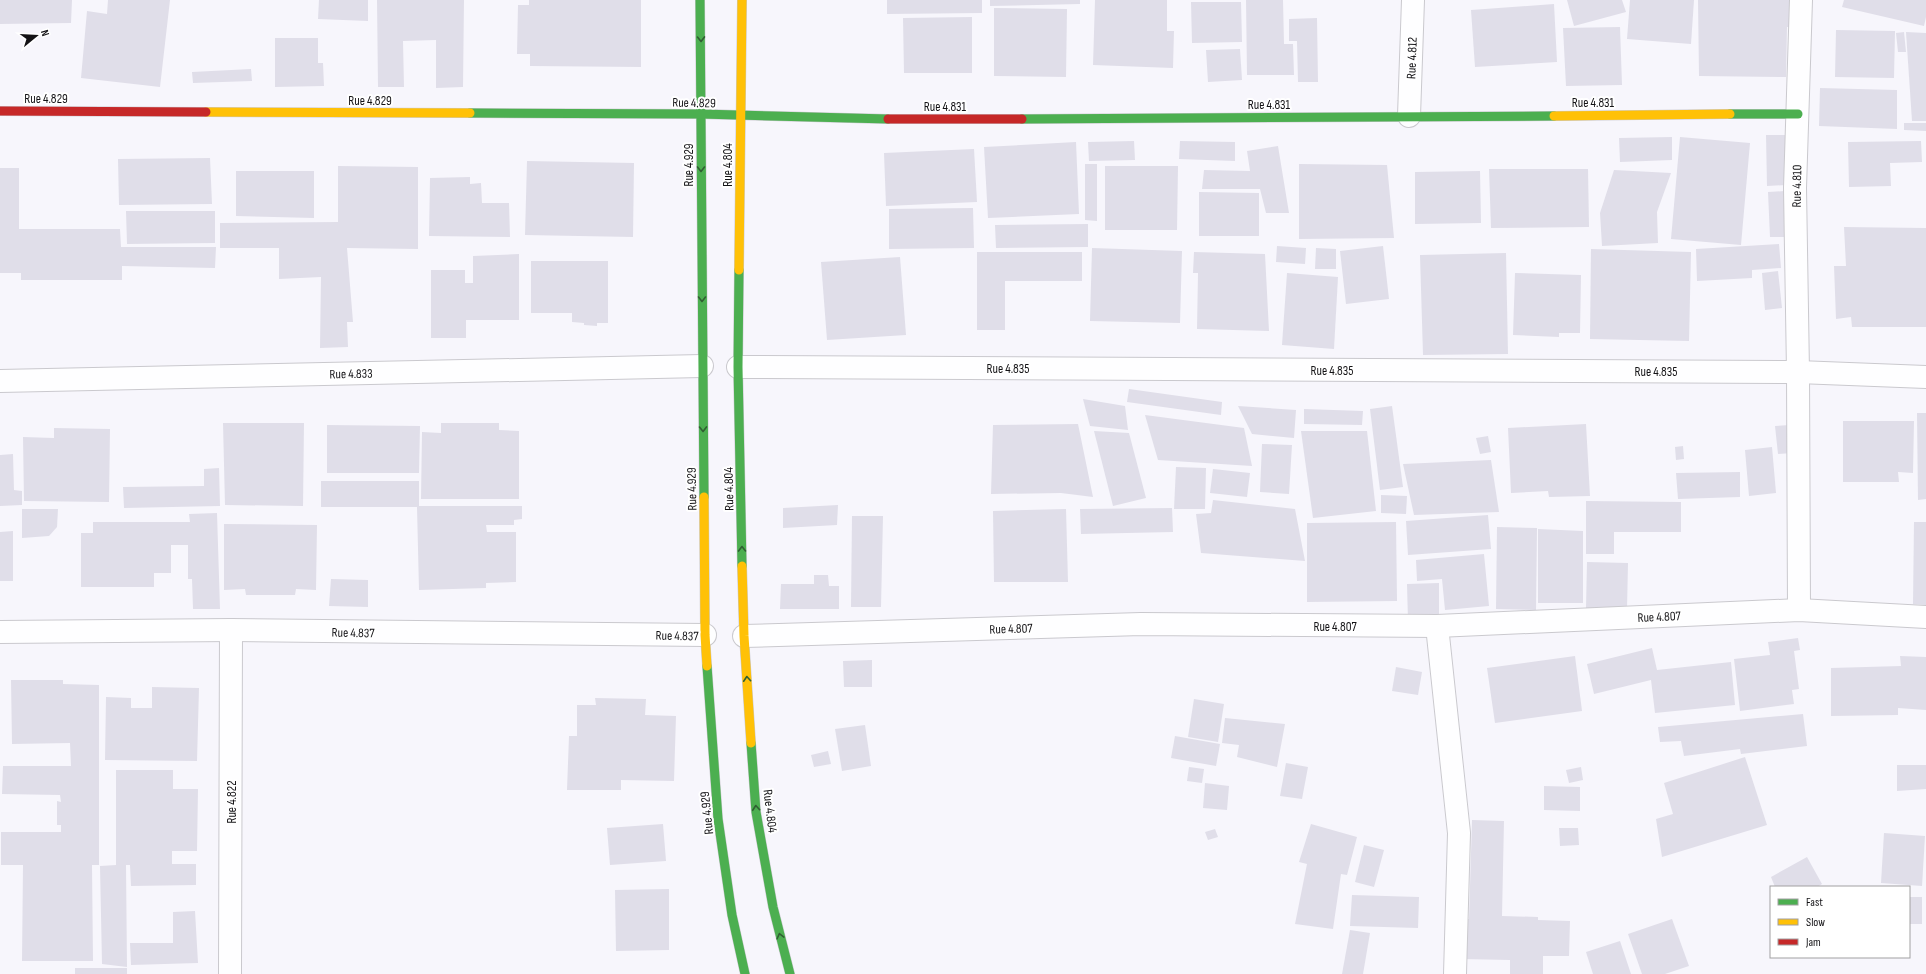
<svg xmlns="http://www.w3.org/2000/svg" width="1926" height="974" font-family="'Sofia Sans Condensed',sans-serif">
<rect width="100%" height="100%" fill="#f7f6fc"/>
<g fill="#e0dee9">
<path d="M 0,0 L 72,0 L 71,23 L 0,24 Z"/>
<path d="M 108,0 L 170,0 L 160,87 L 81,78 L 87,11 L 107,14 Z"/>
<path d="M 319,0 L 368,0 L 368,21 L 318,19 Z"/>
<path d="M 377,0 L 464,0 L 463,87 L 436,88 L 436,40 L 403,41 L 404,87 L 378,87 Z"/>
<path d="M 529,0 L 641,0 L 641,67 L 530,66 L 530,54 L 517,54 L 518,5 L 529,5 Z"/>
<path d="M 887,0 L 982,0 L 982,13 L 887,14 Z"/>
<path d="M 990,0 L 1080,0 L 1080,4 L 990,6 Z"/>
<path d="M 1095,0 L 1167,0 L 1167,31 L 1174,31 L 1173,68 L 1093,65 Z"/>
<path d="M 1246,0 L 1283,0 L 1284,44 L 1293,44 L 1294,75 L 1247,75 Z"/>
<path d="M 1567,0 L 1622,0 L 1626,12 L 1574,26 Z"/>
<path d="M 1630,0 L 1694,0 L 1691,44 L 1627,39 Z"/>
<path d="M 1698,0 L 1795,0 L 1794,27 L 1787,27 L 1786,77 L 1699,76 Z"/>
<path d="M 1844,0 L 1926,0 L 1926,17 L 1924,26 L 1842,7 Z"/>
<path d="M 1191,2 L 1241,2 L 1242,42 L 1192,43 Z"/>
<path d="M 1554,4 L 1557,62 L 1475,67 L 1471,10 Z"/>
<path d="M 994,8 L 1067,9 L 1066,77 L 994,76 Z"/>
<path d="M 972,17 L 972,73 L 904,73 L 903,18 Z"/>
<path d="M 1317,18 L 1318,82 L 1298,82 L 1297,41 L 1289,41 L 1289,19 Z"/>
<path d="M 1620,27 L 1622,85 L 1566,86 L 1563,28 Z"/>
<path d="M 1836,30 L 1895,31 L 1894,78 L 1835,77 Z"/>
<path d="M 1904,32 L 1906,52 L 1898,52 L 1896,33 Z"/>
<path d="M 1906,32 L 1926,33 L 1926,121 L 1912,121 Z"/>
<path d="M 275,38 L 318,38 L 318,63 L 323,63 L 324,86 L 275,87 Z"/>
<path d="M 1240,49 L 1242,80 L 1208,82 L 1206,50 Z"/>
<path d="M 251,69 L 252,81 L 193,83 L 192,72 Z"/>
<path d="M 1820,88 L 1897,90 L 1897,129 L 1819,126 Z"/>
<path d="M 1904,123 L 1926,123 L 1926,131 L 1904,130 Z"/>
<path d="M 1766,135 L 1785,135 L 1786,185 L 1767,186 Z"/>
<path d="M 1672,137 L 1672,160 L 1620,162 L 1619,138 Z"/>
<path d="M 1680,137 L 1750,143 L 1741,245 L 1671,239 Z"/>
<path d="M 1134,141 L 1135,160 L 1089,161 L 1088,142 Z"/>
<path d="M 1180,141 L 1235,142 L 1235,161 L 1179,159 Z"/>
<path d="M 1921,141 L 1922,162 L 1890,163 L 1891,186 L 1849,187 L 1848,142 Z"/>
<path d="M 1076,142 L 1079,214 L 988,218 L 984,147 Z"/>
<path d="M 1278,146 L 1289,213 L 1266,213 L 1260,189 L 1202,189 L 1204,170 L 1250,171 L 1247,151 Z"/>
<path d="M 974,149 L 977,202 L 886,206 L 884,153 Z"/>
<path d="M 210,158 L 212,204 L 119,205 L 118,159 Z"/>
<path d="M 527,161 L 634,163 L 633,237 L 525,235 Z"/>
<path d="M 1085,164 L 1097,164 L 1097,221 L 1085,220 Z"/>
<path d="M 1299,164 L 1387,165 L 1394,238 L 1299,239 Z"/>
<path d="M 338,166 L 418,167 L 418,249 L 347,248 L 353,322 L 347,322 L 348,347 L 320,348 L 321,277 L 279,279 L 279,248 L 220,248 L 220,223 L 338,222 Z"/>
<path d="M 1105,166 L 1178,166 L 1177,230 L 1105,230 Z"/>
<path d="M 0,168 L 19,168 L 19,229 L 120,229 L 121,247 L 216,247 L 215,268 L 122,266 L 122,280 L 21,280 L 21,273 L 0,273 Z"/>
<path d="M 1489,169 L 1588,169 L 1589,227 L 1491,228 Z"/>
<path d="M 1614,170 L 1671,173 L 1657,212 L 1658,243 L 1602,246 L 1600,213 Z"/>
<path d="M 236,171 L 314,171 L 314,218 L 236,216 Z"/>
<path d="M 1480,171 L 1481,223 L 1415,224 L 1415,172 Z"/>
<path d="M 470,177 L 470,184 L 481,183 L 482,203 L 509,203 L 510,237 L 429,236 L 430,178 Z"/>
<path d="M 1785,191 L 1787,237 L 1770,237 L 1768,192 Z"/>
<path d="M 1199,192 L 1259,193 L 1259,236 L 1199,236 Z"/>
<path d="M 973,208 L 974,248 L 889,249 L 889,209 Z"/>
<path d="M 126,211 L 215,211 L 215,243 L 127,244 Z"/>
<path d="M 1088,224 L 1088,247 L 996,248 L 995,225 Z"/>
<path d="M 1844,227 L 1926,228 L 1926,327 L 1852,327 L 1851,317 L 1836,319 L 1834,266 L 1846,266 Z"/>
<path d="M 1779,244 L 1781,268 L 1752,270 L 1752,278 L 1697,281 L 1696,249 Z"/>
<path d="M 1277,246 L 1306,248 L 1305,264 L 1276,262 Z"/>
<path d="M 1383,246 L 1389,299 L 1346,304 L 1340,251 Z"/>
<path d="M 1092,248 L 1182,251 L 1180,323 L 1090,321 Z"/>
<path d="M 1316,248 L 1336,249 L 1336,269 L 1315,269 Z"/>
<path d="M 1591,249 L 1691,252 L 1689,341 L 1590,339 Z"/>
<path d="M 977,252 L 1082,252 L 1082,281 L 1005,281 L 1005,330 L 977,330 Z"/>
<path d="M 1194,252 L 1265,254 L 1269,331 L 1197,329 L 1198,273 L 1193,273 Z"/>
<path d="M 1506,253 L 1508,354 L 1423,355 L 1420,255 Z"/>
<path d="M 519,254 L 519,320 L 466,320 L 466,338 L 431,338 L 431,270 L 465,270 L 465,283 L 473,283 L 473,256 Z"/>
<path d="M 900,257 L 906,335 L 827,340 L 821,262 Z"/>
<path d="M 531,261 L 608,261 L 608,323 L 597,323 L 597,326 L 584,325 L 584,323 L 572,322 L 572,313 L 531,313 Z"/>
<path d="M 1778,271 L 1782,308 L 1765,310 L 1762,273 Z"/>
<path d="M 1287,273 L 1338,277 L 1334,349 L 1282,345 Z"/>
<path d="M 1515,273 L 1581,275 L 1580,333 L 1559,333 L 1559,337 L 1513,335 Z"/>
<path d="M 1129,389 L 1222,402 L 1221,415 L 1127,402 Z"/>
<path d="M 1083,399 L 1125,406 L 1128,430 L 1090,426 Z"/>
<path d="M 1238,406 L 1296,410 L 1294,438 L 1252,434 Z"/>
<path d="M 1392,406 L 1403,487 L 1380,490 L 1370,409 Z"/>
<path d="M 1304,409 L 1363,411 L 1362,425 L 1304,424 Z"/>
<path d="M 1917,413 L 1926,413 L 1926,499 L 1918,500 Z"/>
<path d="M 1145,415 L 1244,428 L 1252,466 L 1158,460 Z"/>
<path d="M 1843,421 L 1914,421 L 1913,473 L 1898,472 L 1899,482 L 1843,482 Z"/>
<path d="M 223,423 L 304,423 L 303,506 L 225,505 Z"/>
<path d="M 441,423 L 499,423 L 499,430 L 519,431 L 519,499 L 421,499 L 422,432 L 441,433 Z"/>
<path d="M 1078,424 L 1093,497 L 1061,493 L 991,494 L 993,425 Z"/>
<path d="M 1586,424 L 1590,496 L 1549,497 L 1548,491 L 1511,493 L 1508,428 Z"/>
<path d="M 327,425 L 420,426 L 419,473 L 327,473 Z"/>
<path d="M 1790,425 L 1793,453 L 1778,454 L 1775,426 Z"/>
<path d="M 54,428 L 110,429 L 109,502 L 24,501 L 23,437 L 54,438 Z"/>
<path d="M 1094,431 L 1129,433 L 1146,498 L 1113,506 Z"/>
<path d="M 1301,431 L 1367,431 L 1376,511 L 1313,518 Z"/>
<path d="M 1488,436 L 1491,452 L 1480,454 L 1476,438 Z"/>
<path d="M 1262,444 L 1292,445 L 1289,494 L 1260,492 Z"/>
<path d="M 1683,446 L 1684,459 L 1676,460 L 1675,447 Z"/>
<path d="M 1772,447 L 1776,493 L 1749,496 L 1745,450 Z"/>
<path d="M 13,454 L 14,490 L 22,491 L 22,505 L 0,506 L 0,455 Z"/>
<path d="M 1491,460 L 1499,512 L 1414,515 L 1403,464 Z"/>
<path d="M 1176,467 L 1206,468 L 1205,509 L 1174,509 Z"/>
<path d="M 219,468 L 220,506 L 124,508 L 123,487 L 204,486 L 204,469 Z"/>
<path d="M 1213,469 L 1250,473 L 1247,497 L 1210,493 Z"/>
<path d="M 1740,472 L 1740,497 L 1678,499 L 1676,473 Z"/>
<path d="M 321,481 L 419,481 L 419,506 L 522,506 L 522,519 L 514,520 L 514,525 L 486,525 L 487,532 L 516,532 L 516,582 L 486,583 L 486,588 L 419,590 L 417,507 L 321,507 Z"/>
<path d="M 1381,495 L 1407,496 L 1406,514 L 1381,513 Z"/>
<path d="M 1213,500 L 1295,509 L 1305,561 L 1201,553 L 1196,514 L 1211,513 Z"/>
<path d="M 1586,501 L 1681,502 L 1681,532 L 1614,532 L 1614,554 L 1586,554 Z"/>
<path d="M 838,505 L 837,525 L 783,528 L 783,508 Z"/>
<path d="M 1172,508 L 1173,532 L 1081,534 L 1080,509 Z"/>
<path d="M 22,509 L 58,509 L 57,527 L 49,536 L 22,538 Z"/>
<path d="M 1066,509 L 1068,582 L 994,582 L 993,511 Z"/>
<path d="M 217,513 L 220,609 L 193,609 L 192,579 L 188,579 L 188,545 L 171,545 L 171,573 L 154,573 L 154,587 L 81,587 L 81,533 L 93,533 L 93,522 L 190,522 L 189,514 Z"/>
<path d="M 1488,515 L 1491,549 L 1408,555 L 1406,521 Z"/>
<path d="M 852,516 L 883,516 L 881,607 L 851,607 Z"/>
<path d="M 1396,522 L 1397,601 L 1307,602 L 1307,523 Z"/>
<path d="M 1914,522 L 1926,522 L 1926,605 L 1913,604 Z"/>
<path d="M 224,524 L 317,525 L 316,590 L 296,589 L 295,595 L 246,595 L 245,589 L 224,590 Z"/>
<path d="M 1497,527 L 1537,528 L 1536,610 L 1496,609 Z"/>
<path d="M 1538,529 L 1583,531 L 1583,603 L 1538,603 Z"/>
<path d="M 13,531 L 13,581 L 0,581 L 0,532 Z"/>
<path d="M 1484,554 L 1489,606 L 1445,610 L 1442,579 L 1417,581 L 1416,560 Z"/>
<path d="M 1587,562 L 1628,563 L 1627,609 L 1586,608 Z"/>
<path d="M 814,575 L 828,575 L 829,586 L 839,586 L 839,609 L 780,609 L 781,584 L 814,584 Z"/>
<path d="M 331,579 L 368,580 L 368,607 L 329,606 Z"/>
<path d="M 1439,583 L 1439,620 L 1408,621 L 1407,584 Z"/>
<path d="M 1798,638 L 1800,650 L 1794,651 L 1799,689 L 1792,690 L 1794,704 L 1740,711 L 1734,659 L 1770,655 L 1768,642 Z"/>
<path d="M 1652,648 L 1657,670 L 1731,662 L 1735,705 L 1655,713 L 1651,680 L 1594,694 L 1587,664 Z"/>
<path d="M 1575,656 L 1582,711 L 1495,723 L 1487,668 Z"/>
<path d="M 1900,656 L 1926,657 L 1926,710 L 1898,708 L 1898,715 L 1831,716 L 1831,668 L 1901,666 Z"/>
<path d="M 872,660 L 872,687 L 844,687 L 843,661 Z"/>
<path d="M 1396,667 L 1422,672 L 1418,695 L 1392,691 Z"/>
<path d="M 11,680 L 63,680 L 63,684 L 99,685 L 99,865 L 92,865 L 93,961 L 22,961 L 23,865 L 1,865 L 1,832 L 61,832 L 61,825 L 57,825 L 57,801 L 61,802 L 60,795 L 2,794 L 3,766 L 71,766 L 70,743 L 12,744 Z"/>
<path d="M 152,687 L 199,688 L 197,761 L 105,760 L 106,697 L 131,698 L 131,708 L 152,708 Z"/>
<path d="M 595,698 L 646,699 L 645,715 L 676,716 L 674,781 L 621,780 L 621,790 L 567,790 L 569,736 L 577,736 L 577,705 L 596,705 Z"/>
<path d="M 1194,699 L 1224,704 L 1218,742 L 1188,737 Z"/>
<path d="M 1803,714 L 1807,746 L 1741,754 L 1740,749 L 1684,756 L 1681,741 L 1660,742 L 1658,727 Z"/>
<path d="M 1225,718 L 1285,724 L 1277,767 L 1237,757 L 1239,745 L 1222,743 Z"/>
<path d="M 865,725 L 871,766 L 842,771 L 835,729 Z"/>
<path d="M 1175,736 L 1220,744 L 1216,766 L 1171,758 Z"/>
<path d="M 828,751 L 831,764 L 814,767 L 811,755 Z"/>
<path d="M 1745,757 L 1767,825 L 1662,857 L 1656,819 L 1673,814 L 1664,783 Z"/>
<path d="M 1286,763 L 1308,767 L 1302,799 L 1280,796 Z"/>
<path d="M 1897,765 L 1926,765 L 1926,789 L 1897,791 Z"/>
<path d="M 1189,767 L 1204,769 L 1202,783 L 1187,781 Z"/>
<path d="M 1581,767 L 1583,780 L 1569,783 L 1566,770 Z"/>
<path d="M 116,770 L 173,770 L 173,789 L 198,789 L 197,851 L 172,851 L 172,864 L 196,864 L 196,885 L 131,886 L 130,865 L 126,865 L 127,967 L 102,964 L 100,866 L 116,865 Z"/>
<path d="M 1205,783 L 1229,786 L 1227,810 L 1203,808 Z"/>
<path d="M 1544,786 L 1580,787 L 1580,811 L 1544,810 Z"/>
<path d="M 1472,820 L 1504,821 L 1502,916 L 1538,917 L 1538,920 L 1570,921 L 1569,956 L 1543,956 L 1543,974 L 1510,974 L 1510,960 L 1461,959 L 1463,919 L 1469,919 Z"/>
<path d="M 663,824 L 666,861 L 610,865 L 607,828 Z"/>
<path d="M 1311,824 L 1357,837 L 1347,875 L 1341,874 L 1333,929 L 1295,924 L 1307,864 L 1299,862 Z"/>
<path d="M 1559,828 L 1578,828 L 1579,845 L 1560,846 Z"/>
<path d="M 1215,829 L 1218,837 L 1208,840 L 1205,832 Z"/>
<path d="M 1884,833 L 1925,836 L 1922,886 L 1881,883 Z"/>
<path d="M 1364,845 L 1384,850 L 1374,887 L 1355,882 Z"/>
<path d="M 1807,857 L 1822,884 L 1817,887 L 1775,887 L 1771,877 Z"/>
<path d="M 669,889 L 669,950 L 616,951 L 615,890 Z"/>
<path d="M 1352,895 L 1419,897 L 1418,928 L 1350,926 Z"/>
<rect x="1909" y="897" width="13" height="27"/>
<path d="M 195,911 L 198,963 L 131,965 L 130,943 L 173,943 L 173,912 Z"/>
<path d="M 1672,919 L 1689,966 L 1665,974 L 1642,974 L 1628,934 Z"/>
<path d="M 1350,930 L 1370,933 L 1363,974 L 1342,974 Z"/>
<path d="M 1620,941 L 1631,974 L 1593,974 L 1586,952 Z"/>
<rect x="75" y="968" width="52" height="6"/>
</g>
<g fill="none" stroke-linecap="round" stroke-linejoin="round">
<g stroke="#cac9ce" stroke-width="24">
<g id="street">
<path d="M 1409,116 L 1413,0"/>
<path d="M 738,367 L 1798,372 L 1926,377"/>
<path d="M 0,381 L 702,366"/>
<path d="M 1799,610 L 1798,372 L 1795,188 L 1801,0"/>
<path d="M 1437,626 L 1459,833 L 1455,974"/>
<path d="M 0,632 L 231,630 L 705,635"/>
<path d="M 744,636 L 1141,624 L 1437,626 L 1799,610 L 1926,617"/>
<path d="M 230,974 L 231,630"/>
</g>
</g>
<g stroke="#cac9ce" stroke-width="10">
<g id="fast">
<path d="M 700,0 L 704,497"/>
<path d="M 470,113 L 701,114 L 888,119"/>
<path d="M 1730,114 L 1798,114"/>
<path d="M 1022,119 L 1554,116"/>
<path d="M 739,270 L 738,367 L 742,566"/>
<path d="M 707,666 L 718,819 L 732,915 L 745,974"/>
<path d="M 751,743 L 756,812 L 773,907 L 790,974"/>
</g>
</g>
<g stroke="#cac9ce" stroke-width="10">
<g id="slow">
<path d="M 206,112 L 470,113"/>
<path d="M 1554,116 L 1730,114"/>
<path d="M 739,270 L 742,0"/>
<path d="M 704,497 L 705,635 L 707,666"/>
<path d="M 742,566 L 744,636 L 751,743"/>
</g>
</g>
<g stroke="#cac9ce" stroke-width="10">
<g id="jam">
<path d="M 0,111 L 206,112"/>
<path d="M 888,119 L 1022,119"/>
</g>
</g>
<use href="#street" stroke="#fefeff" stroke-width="22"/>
<use href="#fast" stroke="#4caf50" stroke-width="9"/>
<use href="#slow" stroke="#ffc107" stroke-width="9"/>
<use href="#jam" stroke="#c62828" stroke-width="9"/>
</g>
<defs><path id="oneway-chevron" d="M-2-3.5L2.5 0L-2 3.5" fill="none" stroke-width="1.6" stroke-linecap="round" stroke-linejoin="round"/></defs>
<g stroke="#306032">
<use href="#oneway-chevron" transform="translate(701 39) rotate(89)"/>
<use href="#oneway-chevron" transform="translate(701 169) rotate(90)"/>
<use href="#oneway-chevron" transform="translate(702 299) rotate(90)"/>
<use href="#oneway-chevron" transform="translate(703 429) rotate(89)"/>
<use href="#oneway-chevron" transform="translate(742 549) rotate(-91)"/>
<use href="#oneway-chevron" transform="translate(747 679) rotate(-94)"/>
<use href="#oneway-chevron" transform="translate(756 808) rotate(-95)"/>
<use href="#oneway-chevron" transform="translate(780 936) rotate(-104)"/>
</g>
<g text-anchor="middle" stroke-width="4" stroke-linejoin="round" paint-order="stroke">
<g font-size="13" fill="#131215" stroke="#fff">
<text transform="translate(1411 58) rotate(-88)" y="5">Rue 4.812</text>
<text x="46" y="103">Rue 4.829</text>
<text x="370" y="105">Rue 4.829</text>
<text transform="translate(694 102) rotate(1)" y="5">Rue 4.829</text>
<text x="1593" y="107">Rue 4.831</text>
<text x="1269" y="109">Rue 4.831</text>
<text x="945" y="111">Rue 4.831</text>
<text transform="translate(688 165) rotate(-90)" y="5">Rue 4.929</text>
<text transform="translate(727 165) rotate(-90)" y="5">Rue 4.804</text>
<text transform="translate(1796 186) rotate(-89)" y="5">Rue 4.810</text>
<text x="1008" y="373">Rue 4.835</text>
<text x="1332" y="375">Rue 4.835</text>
<text x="1656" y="376">Rue 4.835</text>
<text transform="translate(351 373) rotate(-1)" y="5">Rue 4.833</text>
<text transform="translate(691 489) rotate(-91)" y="5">Rue 4.929</text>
<text transform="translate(728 489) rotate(-91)" y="5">Rue 4.804</text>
<text transform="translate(1659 616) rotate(-3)" y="5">Rue 4.807</text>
<text x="1335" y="631">Rue 4.807</text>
<text transform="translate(1011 628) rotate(-2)" y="5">Rue 4.807</text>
<text transform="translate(353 632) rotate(1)" y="5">Rue 4.837</text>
<text transform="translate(677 635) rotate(1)" y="5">Rue 4.837</text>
<text transform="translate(231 802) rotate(-90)" y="5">Rue 4.822</text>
<text transform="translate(771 811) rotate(83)" y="5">Rue 4.804</text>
<text transform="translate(706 813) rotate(-96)" y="5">Rue 4.929</text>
</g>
</g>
<rect x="1770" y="886" width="140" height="72" fill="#ffffff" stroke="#a1a0a1"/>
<rect x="1778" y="899" width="20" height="6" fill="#4caf50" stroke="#a1a0a1"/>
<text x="1806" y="906" font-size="12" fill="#131215">Fast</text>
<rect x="1778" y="919" width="20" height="6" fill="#ffc107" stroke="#a1a0a1"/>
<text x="1806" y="926" font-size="12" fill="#131215">Slow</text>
<rect x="1778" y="939" width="20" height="6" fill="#c62828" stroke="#a1a0a1"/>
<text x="1806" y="946" font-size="12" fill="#131215">Jam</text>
<g transform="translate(36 36) rotate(72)" stroke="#ffffff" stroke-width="3" paint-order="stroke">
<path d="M0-3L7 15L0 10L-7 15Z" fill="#131215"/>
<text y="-6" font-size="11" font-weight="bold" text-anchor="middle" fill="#131215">N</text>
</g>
</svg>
